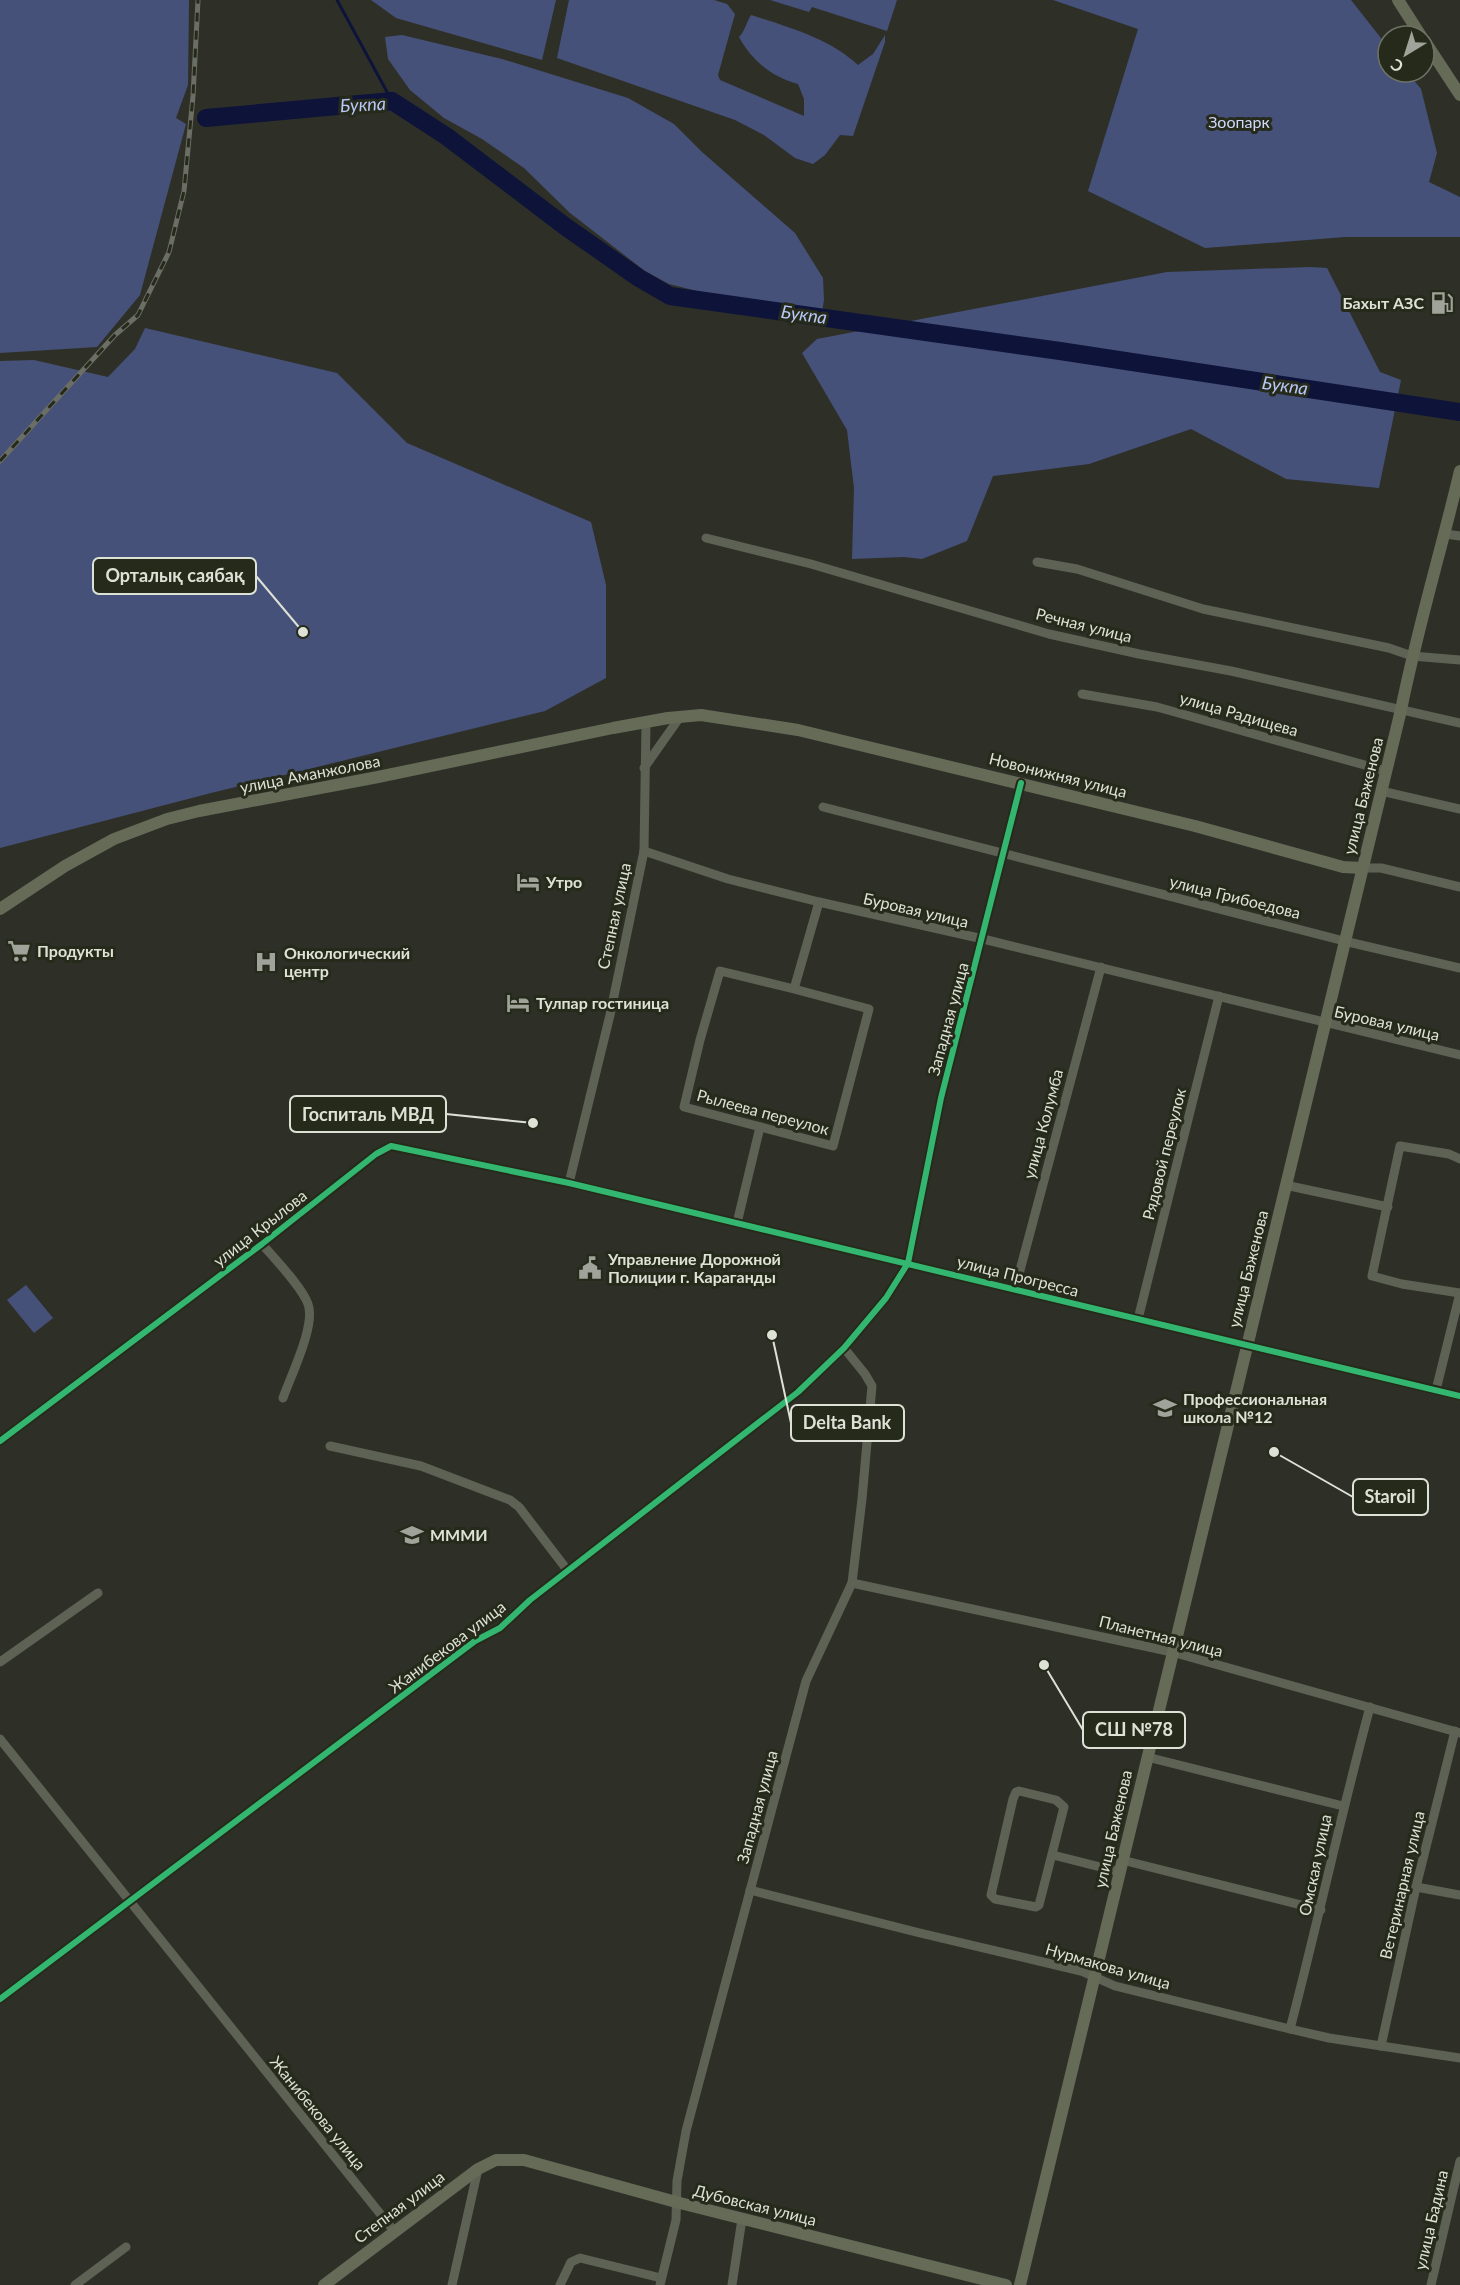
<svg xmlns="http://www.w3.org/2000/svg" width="1460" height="2285" font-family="Lato,sans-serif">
<rect width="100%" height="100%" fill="#2e3028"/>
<g fill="#465179">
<path d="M 0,0 L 189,0 L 188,85 L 176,118 L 186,124 L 140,295 L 97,347 L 0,353 Z"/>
<path d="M 371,0 L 556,0 L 542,60 L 396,18 Z"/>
<path d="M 569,0 L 714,0 L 727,4 L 735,14 L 718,75 L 720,80 L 804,116 L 804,99 L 798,84 C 772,77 752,61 739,37 C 745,31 746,23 751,15 C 788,27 829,38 858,65 L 873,54 L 885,35 L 885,42 L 853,136 L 840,135 L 825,155 L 813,164 L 795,158 L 764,135 L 735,120 L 557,58 Z"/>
<path d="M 770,0 L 897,0 L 887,31 L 812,7 L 809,12 Z"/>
<path d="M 1053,0 L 1351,0 L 1388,47 L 1388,72 L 1407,72 L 1421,89 L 1437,153 L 1429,182 L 1460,197 L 1460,237 L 1345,237 L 1205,248 L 1088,191 L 1138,29 Z"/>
<path d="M 402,35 L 502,59 L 628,98 L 674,124 L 702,152 L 795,233 L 823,278 L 824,300 L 822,313 L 713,295 L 669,284 L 645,271 L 570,213 L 524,168 L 482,139 L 444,118 L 410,90 L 388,59 L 385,37 Z"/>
<path d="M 1310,267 L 1327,268 L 1380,372 L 1401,380 L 1379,488 L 1286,479 L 1191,429 L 1089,464 L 993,476 L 967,541 L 922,559 L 904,557 L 852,559 L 854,488 L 847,430 L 802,353 L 817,339 L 1167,272 Z"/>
<path d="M 145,328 L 337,373 L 407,443 L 591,522 L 606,585 L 606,678 L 545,711 L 211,793 L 0,848 L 0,361 L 34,360 L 108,377 L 135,349 Z"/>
<path d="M 26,1285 L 53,1318 L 34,1333 L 7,1300 Z"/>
</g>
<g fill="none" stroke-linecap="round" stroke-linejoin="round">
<path stroke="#0e133a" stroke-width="3" d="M 337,0 L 392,101"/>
<path stroke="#0e133a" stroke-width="18" d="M 206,118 L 392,101 L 446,136 L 566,227 L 639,278 L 670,296 L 1060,351 L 1460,412"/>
<g stroke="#5e6254" stroke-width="9">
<path d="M 1445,534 L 1460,536"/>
<path d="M 706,538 L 811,564 L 1049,634 L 1139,654 L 1231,671 L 1460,723"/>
<path d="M 1037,562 L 1077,569 L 1203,609 L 1389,648 L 1412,656 L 1460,660"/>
<path d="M 1082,694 L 1157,707 L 1386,771"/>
<path d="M 644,768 L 680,717"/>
<path d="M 1381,791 L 1460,809"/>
<path d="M 823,807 L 1344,941 L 1460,968"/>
<path d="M 644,851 L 728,879 L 819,902 L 983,939 L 1460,1055"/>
<path d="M 1362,868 L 1381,868 L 1460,887"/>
<path d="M 794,989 L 869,1009 L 833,1146 L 684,1107 L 700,1040 L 720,971 L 794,989 L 819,902"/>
<path d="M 1460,1159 L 1449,1154 L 1400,1146 L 1372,1276 L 1402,1284 L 1460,1293"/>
<path d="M 569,1183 L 610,1015 L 644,851 L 646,722"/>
<path d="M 1285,1185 L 1388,1207"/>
<path d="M 737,1223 L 760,1127"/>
<path d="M 262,1244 C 275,1259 302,1287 308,1304 C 316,1325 291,1375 283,1398"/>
<path d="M 1015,1289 L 1101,967"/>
<path d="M 1138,1319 L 1219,996"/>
<path d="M 1436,1390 L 1460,1293"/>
<path d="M 0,1441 L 262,1244 L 376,1154 L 391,1146 L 569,1183 L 1460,1396"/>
<path d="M 330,1446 L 421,1466 L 510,1500 L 519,1507 L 568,1571"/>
<path d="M 852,1583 L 1172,1652 L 1460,1733"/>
<path d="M 0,1662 L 98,1593"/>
<path d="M 0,1739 L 394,2231"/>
<path d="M 1147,1757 L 1343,1806"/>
<path d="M 1019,1791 L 1056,1800 L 1064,1807 L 1039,1905 L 1036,1907 L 995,1899 L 991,1895 L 1013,1799 L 1016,1792 Z"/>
<path d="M 1053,1855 L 1120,1872"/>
<path d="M 1122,1860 L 1321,1910"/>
<path d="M 1416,1887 L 1460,1895"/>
<path d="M 750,1890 L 920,1933 L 1081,1971 L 1115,1986 L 1290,2029 L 1329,2038 L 1460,2058"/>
<path d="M 0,1999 L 475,1641 L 500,1628 L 530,1600 L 798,1392 L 844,1348 L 886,1298 L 908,1263 L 941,1098 L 1021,783"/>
<path d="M 1290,2029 C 1318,1922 1341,1814 1370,1707"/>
<path d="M 1381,2046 L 1416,1887 L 1455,1731"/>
<path d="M 75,2285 L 126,2247"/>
<path d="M 452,2285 L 478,2169"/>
<path d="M 560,2285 L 571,2262 L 580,2258 L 661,2278"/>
<path d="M 660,2285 L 676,2220 L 677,2181 L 686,2131 L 806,1681 L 852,1583 L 862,1499 L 872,1386 L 865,1374 L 844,1348"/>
<path d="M 732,2285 L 742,2219"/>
<path d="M 1431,2285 L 1460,2161"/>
</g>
<g stroke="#656b57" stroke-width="12">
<path d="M 1398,0 L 1421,36"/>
<path d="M 1424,40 L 1460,95"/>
<path d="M 0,909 L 65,866 L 114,839 L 167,819 L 199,811 L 378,777 L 613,728 L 668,718 L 701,715 L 798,730 L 868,747 L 1195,826 L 1343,867 L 1362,868"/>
<path d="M 324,2285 L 478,2169 L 496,2160 L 524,2160 L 676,2202 L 1006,2285"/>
<path d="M 1020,2285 L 1401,710 C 1417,630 1441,551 1460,471"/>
</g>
<g stroke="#6b6e64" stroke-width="5">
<path id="rail" d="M 0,461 L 115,335 L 138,315 L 169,252 L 184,191 L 193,96 L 198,0"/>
</g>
<use href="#rail" stroke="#252a1a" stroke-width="3" stroke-dasharray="9" stroke-linecap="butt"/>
<g stroke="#252a1a" stroke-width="10">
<g id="cycleway">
<path d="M 0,1441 L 262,1244 L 376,1154 L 391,1146 L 569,1183 L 1460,1396"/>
<path d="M 0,1999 L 475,1641 L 500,1628 L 530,1600 L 798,1392 L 844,1348 L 886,1298 L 908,1263 L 941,1098 L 1021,783"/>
</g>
</g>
<use href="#cycleway" stroke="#33b770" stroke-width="6"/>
</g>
<defs>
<g id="fuel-bare" transform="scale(1.8)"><path d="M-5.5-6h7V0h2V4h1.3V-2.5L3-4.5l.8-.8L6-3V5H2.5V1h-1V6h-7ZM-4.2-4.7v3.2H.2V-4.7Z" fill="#a0a399" stroke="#252a1a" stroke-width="2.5" paint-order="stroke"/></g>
<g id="hotel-bare" transform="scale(1.8)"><path d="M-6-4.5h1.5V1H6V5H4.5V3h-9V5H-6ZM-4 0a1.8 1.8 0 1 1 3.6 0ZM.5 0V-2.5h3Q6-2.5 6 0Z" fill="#a0a399" stroke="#252a1a" stroke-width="2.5" paint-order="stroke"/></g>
<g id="supermarket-bare" transform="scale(1.8)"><path d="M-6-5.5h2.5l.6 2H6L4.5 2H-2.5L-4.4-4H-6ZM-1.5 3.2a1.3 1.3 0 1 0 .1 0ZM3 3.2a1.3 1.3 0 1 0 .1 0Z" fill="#a0a399" stroke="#252a1a" stroke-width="2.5" paint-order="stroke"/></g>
<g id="hospital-bare" transform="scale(1.8)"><path d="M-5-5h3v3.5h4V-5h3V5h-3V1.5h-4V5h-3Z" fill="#a0a399" stroke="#252a1a" stroke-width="2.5" paint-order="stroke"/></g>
<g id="civic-bare" transform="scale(1.8)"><path d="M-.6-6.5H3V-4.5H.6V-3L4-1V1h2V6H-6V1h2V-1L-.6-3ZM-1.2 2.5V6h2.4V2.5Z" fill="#a0a399" stroke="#252a1a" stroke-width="2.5" paint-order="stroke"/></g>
<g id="school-bare" transform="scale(1.8)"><path d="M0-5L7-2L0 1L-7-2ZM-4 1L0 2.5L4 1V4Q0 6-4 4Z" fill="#a0a399" stroke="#252a1a" stroke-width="2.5" paint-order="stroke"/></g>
</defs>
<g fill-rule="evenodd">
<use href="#fuel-bare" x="1442" y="303"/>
<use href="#hotel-bare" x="528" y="882"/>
<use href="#supermarket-bare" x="19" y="951"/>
<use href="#hospital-bare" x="266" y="962"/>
<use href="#hotel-bare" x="518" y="1003"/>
<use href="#civic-bare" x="590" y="1268"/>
<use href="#school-bare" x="1165" y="1408"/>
<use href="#school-bare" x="412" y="1535"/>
</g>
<g text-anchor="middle" stroke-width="6" stroke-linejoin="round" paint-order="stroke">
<g font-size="16" fill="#cfd9f9" stroke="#252a1a">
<text x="1239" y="128">Зоопарк</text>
</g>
<g font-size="16" font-weight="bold" fill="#dde1d6" stroke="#252a1a" text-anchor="start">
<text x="1424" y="309" text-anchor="end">Бахыт АЗС</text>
<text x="546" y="888">Утро</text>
<text x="37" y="957">Продукты</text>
<text x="284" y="959">Онкологический<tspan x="284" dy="18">центр</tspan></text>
<text x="536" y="1009">Тулпар гостиница</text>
<text x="608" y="1265">Управление Дорожной<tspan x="608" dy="18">Полиции г. Караганды</tspan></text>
<text x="1183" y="1405">Профессиональная<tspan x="1183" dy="18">школа №12</tspan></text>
<text x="430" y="1541">МММИ</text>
</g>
<g font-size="16" fill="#dde1d6" stroke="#252a1a">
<text transform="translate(1084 625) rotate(14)" y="6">Речная улица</text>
<text transform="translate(1239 714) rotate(16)" y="6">улица Радищева</text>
<text transform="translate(310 774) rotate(-11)" y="6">улица Аманжолова</text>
<text transform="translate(1058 775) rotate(14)" y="6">Новонижняя улица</text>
<text transform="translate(1363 796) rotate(-76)" y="6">улица Баженова</text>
<text transform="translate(1235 897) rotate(14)" y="6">улица Грибоедова</text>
<text transform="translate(916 910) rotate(13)" y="6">Буровая улица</text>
<text transform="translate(614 916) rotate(-78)" y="6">Степная улица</text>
<text transform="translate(948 1019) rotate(-75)" y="6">Западная улица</text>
<text transform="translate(1387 1023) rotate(13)" y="6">Буровая улица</text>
<text transform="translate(763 1112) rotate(15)" y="6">Рылеева переулок</text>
<text transform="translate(1043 1124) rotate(-75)" y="6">улица Колумба</text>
<text transform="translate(1164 1154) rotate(-76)" y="6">Рядовой переулок</text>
<text transform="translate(260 1228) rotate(-38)" y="6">улица Крылова</text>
<text transform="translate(1248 1269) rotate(-76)" y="6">улица Баженова</text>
<text transform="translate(1018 1276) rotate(14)" y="6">улица Прогресса</text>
<text transform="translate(1161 1636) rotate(14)" y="6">Планетная улица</text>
<text transform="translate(447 1647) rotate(-37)" y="6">Жанибекова улица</text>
<text transform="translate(757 1807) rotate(-75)" y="6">Западная улица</text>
<text transform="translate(1113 1829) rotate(-77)" y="6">улица Баженова</text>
<text transform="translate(1315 1865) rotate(-78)" y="6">Омская улица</text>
<text transform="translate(1402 1885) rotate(-77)" y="6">Ветеринарная улица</text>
<text transform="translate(1108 1966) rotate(16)" y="6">Нурмакова улица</text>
<text transform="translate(318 2113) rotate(51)" y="6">Жанибекова улица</text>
<text transform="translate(755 2205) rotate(14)" y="6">Дубовская улица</text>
<text transform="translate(399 2207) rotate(-37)" y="6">Степная улица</text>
<text transform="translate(1431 2220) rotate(-77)" y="6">улица Бадина</text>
</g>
<g font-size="18" font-style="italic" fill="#bac8f8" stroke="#252a1a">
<text transform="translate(363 105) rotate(-3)" y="6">Букпа</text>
<text transform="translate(804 315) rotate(8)" y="6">Букпа</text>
<text transform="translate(1285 386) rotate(8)" y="6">Букпа</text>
</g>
</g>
<path fill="none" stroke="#dde1d6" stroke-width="2" d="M303 632L256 576M533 1123L446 1114M772 1335L791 1423M1274 1452L1353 1497M1044 1665L1083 1730"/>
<g fill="#dde1d6" stroke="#252a1a" stroke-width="2">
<circle cx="303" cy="632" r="6"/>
<circle cx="533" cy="1123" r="6"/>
<circle cx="772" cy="1335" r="6"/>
<circle cx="1274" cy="1452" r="6"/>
<circle cx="1044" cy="1665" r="6"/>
</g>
<g fill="#252a1a" stroke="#dde1d6" stroke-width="2">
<rect x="93" y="558" width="163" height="36" rx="6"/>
<rect x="290" y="1096" width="156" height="36" rx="6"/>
<rect x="791" y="1405" width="113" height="36" rx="6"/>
<rect x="1353" y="1479" width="75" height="36" rx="6"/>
<rect x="1083" y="1712" width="102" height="36" rx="6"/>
</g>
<g font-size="18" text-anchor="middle" font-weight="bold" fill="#dde1d6">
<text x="175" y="582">Орталық саябақ</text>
<text x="368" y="1121">Госпиталь МВД</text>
<text x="847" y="1429">Delta Bank</text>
<text x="1390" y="1503">Staroil</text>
<text x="1134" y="1736">СШ №78</text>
</g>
<g transform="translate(1406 54) rotate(218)"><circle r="28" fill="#252a1a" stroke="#6f7365" stroke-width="1.5"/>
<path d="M0-4.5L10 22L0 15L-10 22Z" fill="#a0a399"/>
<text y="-9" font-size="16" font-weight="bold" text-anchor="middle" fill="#dde1d6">С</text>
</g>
</svg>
